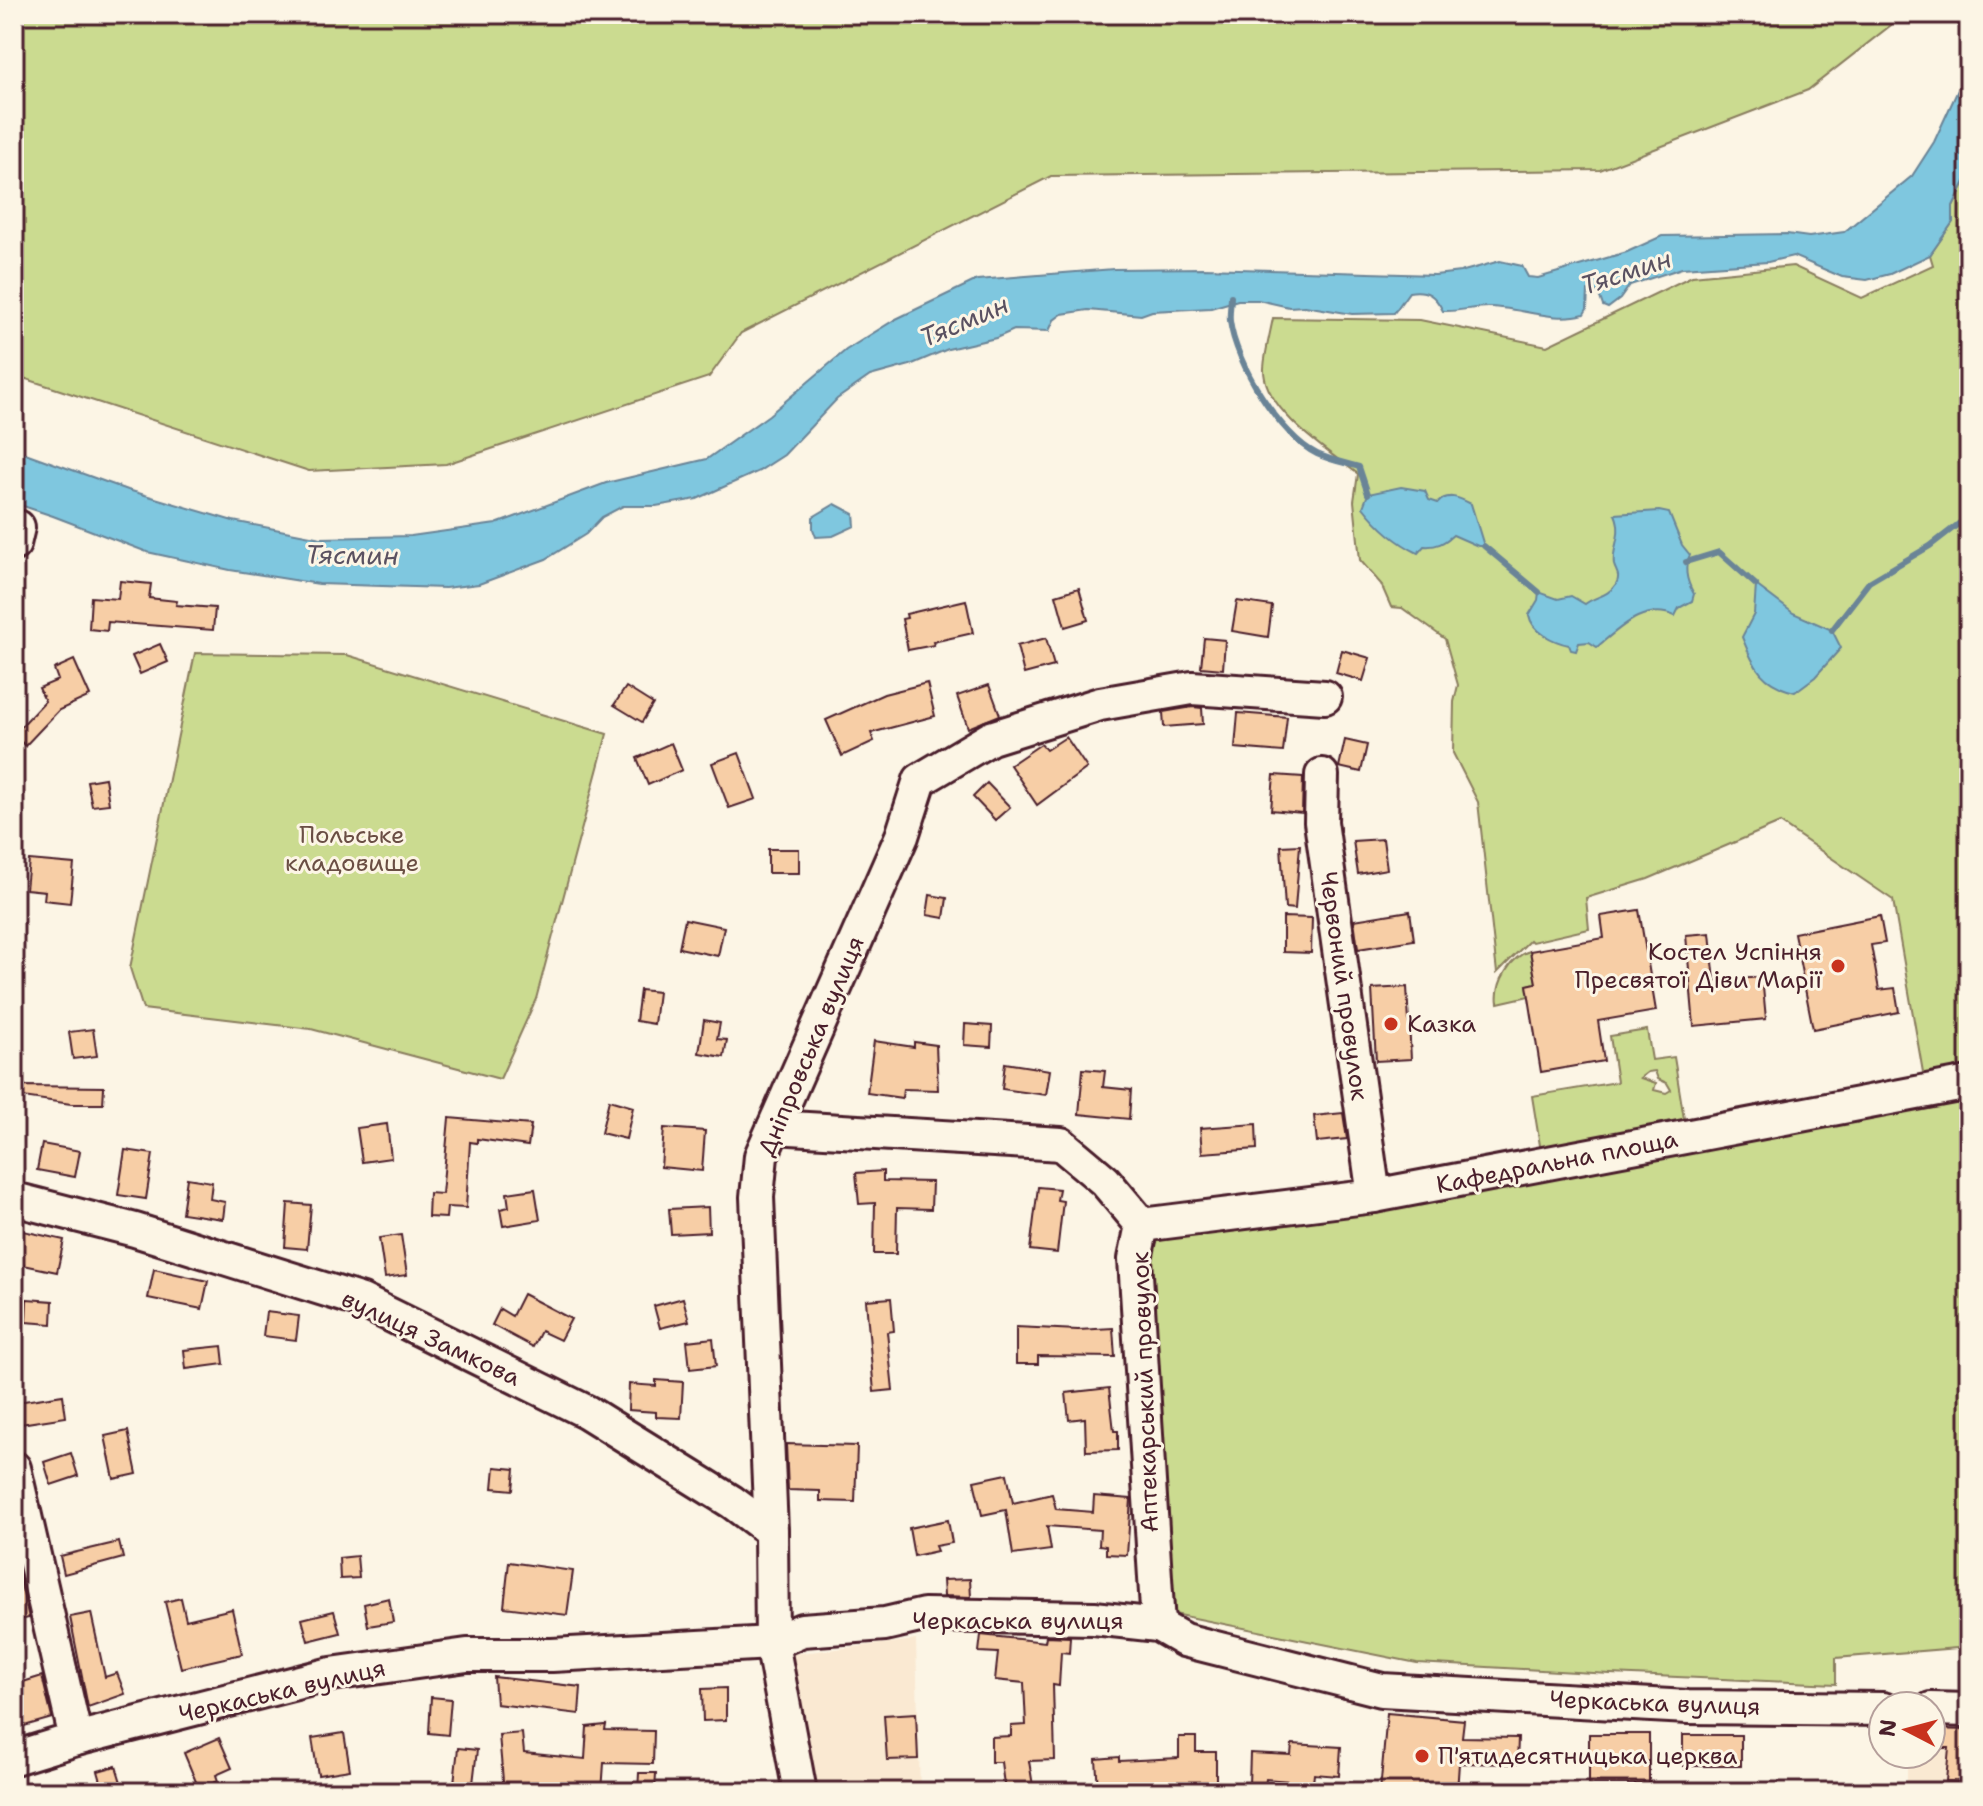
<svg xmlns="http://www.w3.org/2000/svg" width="1983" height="1806" font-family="'Shantell Sans',sans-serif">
<rect width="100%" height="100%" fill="#fcf5e5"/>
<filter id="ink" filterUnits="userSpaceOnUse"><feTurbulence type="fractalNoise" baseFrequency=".0125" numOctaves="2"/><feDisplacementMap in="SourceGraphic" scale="16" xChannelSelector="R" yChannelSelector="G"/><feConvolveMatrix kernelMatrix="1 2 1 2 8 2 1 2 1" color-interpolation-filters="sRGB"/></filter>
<g filter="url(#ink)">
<g fill="#fae9d2">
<path d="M 916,1640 L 920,1792 L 815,1792 L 792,1654 Z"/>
<path d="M 1931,1718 L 1969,1718 L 1969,1792 L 1907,1792 L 1907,1754 L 1931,1754 Z"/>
</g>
<g fill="#cbdb90" stroke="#8a7d5e" stroke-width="2" fill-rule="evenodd">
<path d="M 14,14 L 1896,14 L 1891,25 L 1808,90 L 1600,170 L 1051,176 L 741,333 L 709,377 L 446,464 L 309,471 L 14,375 Z"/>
<path d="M 1969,174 L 1969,1094 L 1928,1101 L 1893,900 L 1780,823 L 1648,879 L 1586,898 L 1589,929 L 1532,942 L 1530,940 L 1497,973 L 1478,802 L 1453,753 L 1454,702 L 1458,685 L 1445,639 L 1402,608 L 1391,607 L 1381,584 L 1360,560 L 1354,501 L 1358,474 C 1329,452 1262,409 1264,368 C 1265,352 1270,334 1273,318 L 1420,320 L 1547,346 L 1692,276 L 1793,266 L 1862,298 L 1933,265 L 1930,255 L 1953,222 L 1953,206 Z"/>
<path d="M 195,653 L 347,655 L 607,734 L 536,999 L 500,1079 L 311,1029 L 143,1009 L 130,968 Z"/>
<path d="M 1530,951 L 1536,983 L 1527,985 L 1529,996 L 1498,1003 C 1495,983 1511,956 1530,951 Z"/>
<path d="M 1647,1030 L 1652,1060 L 1674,1057 L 1687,1137 L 1543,1164 L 1532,1096 L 1617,1082 L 1610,1036 ZM 1655,1071 L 1658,1079 L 1667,1083 L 1671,1090 L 1666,1093 L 1654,1090 L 1656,1083 L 1640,1078 L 1648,1072 Z"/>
<path d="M 1969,1101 L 1969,1647 L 1836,1658 L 1836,1684 L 1610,1674 L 1417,1663 L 1174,1614 L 1153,1469 L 1146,1253 L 1158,1241 Z"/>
</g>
<g fill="#7fc7df" stroke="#6a8497" stroke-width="2">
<path d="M 1969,66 L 1969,174 L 1953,206 L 1953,222 L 1930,255 L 1890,274 L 1867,280 L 1842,277 L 1793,256 L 1768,262 L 1682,268 L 1630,285 L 1620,299 L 1608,308 L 1603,306 L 1598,292 L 1588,291 L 1587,309 L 1584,314 C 1554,323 1518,307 1488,307 C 1472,307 1458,312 1443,311 C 1435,295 1427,289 1409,292 L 1394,313 L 1352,314 L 1305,306 L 1289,307 L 1258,300 L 1238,300 L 1211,308 L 1152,311 L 1141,315 L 1088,310 L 1062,314 L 1054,320 L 1049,331 L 1014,330 L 996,338 L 948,349 L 910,365 L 870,376 L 837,399 L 784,455 L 759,471 L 697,499 L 656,506 L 623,506 L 602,517 L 586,534 L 546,559 L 479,584 L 445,588 L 319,584 L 230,570 L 147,552 L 53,516 L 14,503 L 14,449 L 128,490 L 233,521 L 321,538 L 411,536 L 496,524 L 606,483 L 707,459 L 769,415 L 846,350 L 896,319 L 977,280 L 1114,269 L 1204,268 L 1435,275 L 1460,272 L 1500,261 L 1522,266 L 1528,277 L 1538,278 L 1627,252 L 1662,236 L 1787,234 L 1809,237 L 1844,232 L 1912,176 L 1934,142 Z"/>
<path d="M 1401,487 L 1425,491 L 1429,500 L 1438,503 C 1447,492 1460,498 1471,504 L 1484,546 L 1478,546 L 1453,535 C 1444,543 1437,547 1424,546 L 1418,553 C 1397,543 1377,525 1363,507 L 1368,494 Z"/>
<path d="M 835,504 L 854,514 L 855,526 L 833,536 L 816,537 L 813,529 L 813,517 Z"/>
<path d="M 1659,511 L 1669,513 L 1682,545 L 1690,555 C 1683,568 1687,582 1694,594 L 1692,601 L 1679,608 L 1675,616 C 1644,602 1619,629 1597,647 L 1589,642 L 1579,643 L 1576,651 L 1571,650 L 1569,645 C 1554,642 1532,632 1529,615 L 1538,600 L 1539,592 L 1558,599 L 1571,596 L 1585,604 C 1595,596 1608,597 1616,584 C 1621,576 1616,572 1614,565 C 1611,548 1624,535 1615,514 Z"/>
<path d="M 1756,585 L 1793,613 L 1832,630 L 1841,648 L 1815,677 L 1795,692 C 1761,684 1755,668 1742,637 L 1754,614 Z"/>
</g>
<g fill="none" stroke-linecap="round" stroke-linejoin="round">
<g stroke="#6a8497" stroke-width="6">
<path d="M 1231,296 C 1231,304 1229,313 1230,321 C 1235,362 1280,436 1317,454 C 1330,460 1345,463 1359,467 L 1368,494"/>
<path d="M 1484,546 L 1539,592"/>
<path d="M 1686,562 L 1719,552 L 1756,585"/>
<path d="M 1832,630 L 1869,582 L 1930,546 L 1961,522"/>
</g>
</g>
<g fill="#f7cea6" stroke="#4a1f2b" stroke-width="2">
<path d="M 120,581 L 151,584 L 149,598 L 177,601 L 176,605 L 215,608 L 213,630 L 108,622 L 107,631 L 89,629 L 91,597 L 118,599 Z"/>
<path d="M 1079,588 L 1088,620 L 1065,627 L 1056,595 Z"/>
<path d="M 966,600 L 973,633 L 933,642 L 934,645 L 908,650 L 902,619 L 907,618 L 906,614 Z"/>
<path d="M 1237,601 L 1272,606 L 1268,637 L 1232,631 Z"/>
<path d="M 1046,638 L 1054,666 L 1024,674 L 1017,646 Z"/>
<path d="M 1204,638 L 1225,640 L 1223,669 L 1201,667 Z"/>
<path d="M 160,644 L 168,662 L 140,674 L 132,656 Z"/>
<path d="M 1342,650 L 1370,658 L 1363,681 L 1336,673 Z"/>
<path d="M 74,660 L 90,696 L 59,710 L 25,746 L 14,734 L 45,701 L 39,688 L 58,680 L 54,669 Z"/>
<path d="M 927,683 L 935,716 L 871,733 L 874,741 L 842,756 L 826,720 L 884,694 Z"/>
<path d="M 989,685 L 1000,715 L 968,728 L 957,696 Z"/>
<path d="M 626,687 L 653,704 L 642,722 L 614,705 Z"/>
<path d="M 1193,707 L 1202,708 L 1203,724 L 1164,727 L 1163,712 Z"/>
<path d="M 1238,713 L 1287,717 L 1283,752 L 1235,748 Z"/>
<path d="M 1066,737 L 1087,768 L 1037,805 L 1010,765 L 1041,744 L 1046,750 Z"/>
<path d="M 1345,740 L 1367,745 L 1361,772 L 1339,767 Z"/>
<path d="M 671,743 L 682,770 L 648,785 L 637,758 Z"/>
<path d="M 739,753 L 756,799 L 729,808 L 712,763 Z"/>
<path d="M 1274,775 L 1303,777 L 1302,813 L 1271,810 Z"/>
<path d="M 105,778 L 109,804 L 92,806 L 87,781 Z"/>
<path d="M 987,783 L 1010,807 L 995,820 L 973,797 Z"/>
<path d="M 1383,839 L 1387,869 L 1358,874 L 1353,841 Z"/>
<path d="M 1300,845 L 1295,909 L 1285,908 L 1281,846 Z"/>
<rect x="768" y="849" width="31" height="24"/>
<path d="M 29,860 L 74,864 L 70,903 L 44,900 L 45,891 L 26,889 Z"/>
<path d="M 930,895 L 947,898 L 944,918 L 927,915 Z"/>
<path d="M 1639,910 L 1656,1011 L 1598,1021 L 1604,1061 L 1541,1072 L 1527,985 L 1536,983 L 1530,951 L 1604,938 L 1601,916 Z"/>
<path d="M 1410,911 L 1414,940 L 1358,949 L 1354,920 Z"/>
<path d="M 1880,916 L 1885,943 L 1871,945 L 1879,990 L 1895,988 L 1899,1012 L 1813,1029 L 1794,933 Z"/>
<path d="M 1283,917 L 1312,918 L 1311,953 L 1283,952 Z"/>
<path d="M 685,919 L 724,927 L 718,956 L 679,948 Z"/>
<path d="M 1710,933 L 1715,981 L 1762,977 L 1766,1019 L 1694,1026 L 1686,935 Z"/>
<path d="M 1407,987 L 1411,1059 L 1376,1061 L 1372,989 Z"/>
<path d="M 640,990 L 658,992 L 654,1024 L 636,1021 Z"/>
<path d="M 704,1020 L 720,1023 L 717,1039 L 727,1040 L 724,1057 L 699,1053 Z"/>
<path d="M 965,1024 L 992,1026 L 991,1047 L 964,1045 Z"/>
<path d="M 93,1029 L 97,1056 L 73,1059 L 69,1032 Z"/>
<path d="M 874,1041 L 914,1047 L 914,1042 L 936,1045 L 938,1090 L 903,1089 L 902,1098 L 867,1093 Z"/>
<path d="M 1005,1063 L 1050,1070 L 1046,1095 L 1002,1089 Z"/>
<path d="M 1083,1069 L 1105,1071 L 1103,1087 L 1131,1090 L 1129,1119 L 1079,1114 Z"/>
<path d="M 24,1086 L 104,1087 L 103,1104 L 71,1104 L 23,1097 Z"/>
<path d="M 609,1100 L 633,1107 L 626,1139 L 601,1133 Z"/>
<path d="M 1343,1113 L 1347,1139 L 1317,1142 L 1314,1116 Z"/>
<path d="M 449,1118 L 531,1125 L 528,1146 L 477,1139 L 477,1143 L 470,1142 L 466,1208 L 447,1207 L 446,1218 L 428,1217 L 429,1193 L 442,1194 Z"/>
<path d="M 387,1124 L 391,1158 L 362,1162 L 357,1128 Z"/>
<path d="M 1256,1124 L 1257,1149 L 1202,1153 L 1200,1128 Z"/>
<path d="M 664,1128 L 705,1131 L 702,1171 L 661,1167 Z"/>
<path d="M 42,1144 L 80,1151 L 75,1177 L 37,1170 Z"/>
<path d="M 125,1150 L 153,1154 L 146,1199 L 118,1195 Z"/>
<path d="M 883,1171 L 883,1181 L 932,1182 L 931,1209 L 897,1208 L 896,1254 L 874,1254 L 875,1203 L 859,1204 L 856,1173 Z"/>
<path d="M 187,1178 L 212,1182 L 210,1199 L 225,1202 L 223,1219 L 182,1213 Z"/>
<path d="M 1038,1187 L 1059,1189 L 1057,1200 L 1063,1201 L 1057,1253 L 1030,1250 Z"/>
<path d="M 535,1189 L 540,1220 L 503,1226 L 500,1209 L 509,1207 L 507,1193 Z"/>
<path d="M 288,1203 L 311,1205 L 307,1249 L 285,1247 Z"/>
<path d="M 708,1207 L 709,1232 L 671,1234 L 669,1209 Z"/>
<path d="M 14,1229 L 64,1240 L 57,1272 L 14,1263 Z"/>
<path d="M 401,1235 L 407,1275 L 385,1278 L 379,1238 Z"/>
<path d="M 154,1269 L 208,1281 L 202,1309 L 148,1298 Z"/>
<path d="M 523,1294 L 571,1319 L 560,1340 L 541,1331 L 533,1347 L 492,1325 L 500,1309 L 512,1316 Z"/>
<path d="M 683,1298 L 689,1321 L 660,1328 L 654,1306 Z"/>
<path d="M 891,1298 L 894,1331 L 887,1332 L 893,1390 L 874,1392 L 866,1300 Z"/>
<path d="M 27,1299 L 53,1301 L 52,1324 L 26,1322 Z"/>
<path d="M 266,1312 L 299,1316 L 296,1340 L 263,1336 Z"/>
<path d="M 1016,1327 L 1078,1330 L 1113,1328 L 1115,1357 L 1038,1356 L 1038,1364 L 1016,1364 Z"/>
<path d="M 713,1338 L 716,1366 L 690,1369 L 687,1341 Z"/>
<path d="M 222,1346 L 224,1364 L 186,1369 L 184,1350 Z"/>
<path d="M 656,1380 L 683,1382 L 681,1418 L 656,1417 L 656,1412 L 628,1410 L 629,1384 L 656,1386 Z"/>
<path d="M 1109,1388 L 1114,1431 L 1118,1431 L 1118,1450 L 1086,1451 L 1085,1418 L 1069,1420 L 1066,1393 Z"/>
<path d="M 63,1395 L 66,1417 L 20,1424 L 17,1402 Z"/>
<path d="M 128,1431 L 137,1474 L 114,1479 L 105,1436 Z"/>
<path d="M 786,1444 L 857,1446 L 855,1502 L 820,1501 L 820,1491 L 788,1490 Z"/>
<path d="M 71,1453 L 78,1476 L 51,1485 L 44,1462 Z"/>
<path d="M 495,1467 L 515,1469 L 513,1490 L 493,1488 Z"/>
<path d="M 1007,1474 L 1013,1503 L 1052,1494 L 1056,1509 L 1093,1512 L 1094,1496 L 1131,1499 L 1127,1555 L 1106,1554 L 1106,1546 L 1099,1545 L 1100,1530 L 1047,1526 L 1051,1550 L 1013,1555 L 1006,1510 L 982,1515 L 974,1481 Z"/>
<path d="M 948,1520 L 952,1543 L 935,1546 L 937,1551 L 914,1556 L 909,1528 Z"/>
<path d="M 119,1542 L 123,1558 L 64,1574 L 60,1556 Z"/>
<path d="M 357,1556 L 359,1578 L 340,1579 L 339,1558 Z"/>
<path d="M 509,1562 L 573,1571 L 567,1615 L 504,1607 Z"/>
<path d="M 14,1564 L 16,1564 L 29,1618 L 14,1621 Z"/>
<path d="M 970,1579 L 971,1597 L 944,1596 L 943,1580 Z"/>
<path d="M 181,1598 L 186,1620 L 232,1609 L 242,1654 L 181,1668 L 165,1602 Z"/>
<path d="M 389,1598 L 393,1622 L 368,1626 L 364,1604 Z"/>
<path d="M 334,1611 L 340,1633 L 308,1641 L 302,1619 Z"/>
<path d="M 91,1613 L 105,1677 L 117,1673 L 125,1694 L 88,1707 L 70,1617 Z"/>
<path d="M 981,1635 L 1045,1642 L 1046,1636 L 1070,1637 L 1069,1653 L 1061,1652 L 1059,1686 L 1053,1685 L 1055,1760 L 1029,1761 L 1034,1792 L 1005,1792 L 1001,1762 L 991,1762 L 991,1737 L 1011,1736 L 1011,1726 L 1026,1725 L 1024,1683 L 995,1680 L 998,1653 L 979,1652 Z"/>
<path d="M 42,1676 L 52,1718 L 14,1729 L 14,1690 L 22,1688 L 20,1683 Z"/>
<path d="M 494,1677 L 581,1687 L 579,1714 L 496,1704 Z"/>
<path d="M 726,1688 L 726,1720 L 703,1721 L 702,1689 Z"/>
<path d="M 431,1697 L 451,1699 L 448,1735 L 429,1733 Z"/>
<path d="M 916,1713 L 918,1759 L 887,1760 L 884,1715 Z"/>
<path d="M 1387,1713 L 1464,1720 L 1462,1737 L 1518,1738 L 1517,1764 L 1459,1763 L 1457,1792 L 1380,1792 Z"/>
<path d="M 606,1725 L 605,1730 L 654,1731 L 653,1764 L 604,1763 L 602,1792 L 504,1792 L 499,1735 L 522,1733 L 524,1753 L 585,1759 L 587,1727 Z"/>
<path d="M 1931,1729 L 1969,1730 L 1969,1782 L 1946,1781 L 1949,1748 L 1931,1748 Z"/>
<path d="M 344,1733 L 350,1770 L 318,1775 L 312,1738 Z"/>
<rect x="1589" y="1734" width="60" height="50"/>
<rect x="1683" y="1735" width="58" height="31"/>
<path d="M 1179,1737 L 1196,1737 L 1196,1752 L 1216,1752 L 1216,1792 L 1116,1792 L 1115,1787 L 1098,1789 L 1096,1759 L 1119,1757 L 1119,1761 L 1179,1758 Z"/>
<path d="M 219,1738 L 232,1768 L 216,1775 L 218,1781 L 199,1789 L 184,1753 Z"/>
<path d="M 1292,1744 L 1341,1747 L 1339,1776 L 1314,1774 L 1313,1783 L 1266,1779 L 1265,1786 L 1249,1785 L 1250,1753 L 1291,1755 Z"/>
<path d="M 458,1748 L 477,1750 L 472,1792 L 453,1792 Z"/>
<path d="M 116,1766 L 124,1792 L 104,1792 L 98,1771 Z"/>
<path d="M 639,1773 L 656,1773 L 655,1792 L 638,1792 Z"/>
</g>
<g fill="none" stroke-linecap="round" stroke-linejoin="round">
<g stroke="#4a1f2b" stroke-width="38">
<g id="minor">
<path d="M 14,544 L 18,527"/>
<path d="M 1322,775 L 1321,822 L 1374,1196"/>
<path d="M 774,1127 L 1061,1144 L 1105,1181 L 1142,1225 L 1135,1259 L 1158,1625"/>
<path d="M 14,1199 L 135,1230 L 362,1301 L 587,1412 L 732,1502 L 771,1531"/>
<path d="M 1142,1225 L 1374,1196 L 1969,1083"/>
<path d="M 14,1468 L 76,1739"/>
<path d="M 1931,1709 L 1969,1710"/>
<path d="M 14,1758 L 76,1739 L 331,1674 L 467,1655 L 552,1655 L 772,1643 L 802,1630 L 885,1624 L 924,1615 L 1094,1618 L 1158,1625 L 1184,1640 L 1382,1690 L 1688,1707 L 1883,1709"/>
<path d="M 800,1792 L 772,1643 L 771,1531 L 757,1197 L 761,1156 L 902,836 L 920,780 L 991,738 L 1100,704 L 1192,688 L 1325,697"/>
</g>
</g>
<use href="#minor" stroke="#fcf5e5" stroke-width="32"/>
</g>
</g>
<g fill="#c8321e" stroke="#fcf5e5" stroke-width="3">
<circle cx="1838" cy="966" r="8"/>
<circle cx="1391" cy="1024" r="8"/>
<circle cx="1422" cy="1756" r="8"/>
</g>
<g text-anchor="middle" stroke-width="6" stroke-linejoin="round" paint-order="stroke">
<g font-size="24" fill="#6a4e44" stroke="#fcf5e5">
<text x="352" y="843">Польське<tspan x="352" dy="28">кладовище</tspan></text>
</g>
<g font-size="24" fill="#4a1f2b" stroke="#fcf5e5" text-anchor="start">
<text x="1822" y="960" text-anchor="end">Костел Успіння<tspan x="1822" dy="28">Пресвятої Діви Марії</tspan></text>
<text x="1407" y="1032">Казка</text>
<text x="1438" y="1764">П'ятидесятницька церква</text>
</g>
<g font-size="24" fill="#4a1f2b" stroke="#fcf5e5">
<text transform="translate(1344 986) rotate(82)" y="8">Червоний провулок</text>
<text transform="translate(811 1046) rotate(-67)" y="8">Дніпровська вулиця</text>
<text transform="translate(1557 1162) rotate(-11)" y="8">Кафедральна площа</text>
<text transform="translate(431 1338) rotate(25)" y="8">вулиця Замкова</text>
<text transform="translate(1145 1392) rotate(-92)" y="8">Аптекарський провулок</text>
<text x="1018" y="1629">Черкаська вулиця</text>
<text transform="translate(282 1691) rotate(-13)" y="8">Черкаська вулиця</text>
<text transform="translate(1655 1703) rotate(2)" y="8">Черкаська вулиця</text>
</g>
<g font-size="26" font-style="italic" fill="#5a5161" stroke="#fcf5e5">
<text transform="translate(1626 272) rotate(-18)" y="9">Тясмин</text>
<text transform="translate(964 321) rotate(-23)" y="9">Тясмин</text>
<text transform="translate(352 555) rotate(1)" y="9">Тясмин</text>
</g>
</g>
<rect width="1983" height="1806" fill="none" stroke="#fcf5e5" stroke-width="48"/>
<rect x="24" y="24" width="1935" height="1758" fill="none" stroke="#4a1f2b" stroke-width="3" filter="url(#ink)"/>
<g transform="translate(1907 1730) rotate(276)"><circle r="38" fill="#fcf5e5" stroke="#b59f9b" stroke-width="2"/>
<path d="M0-6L14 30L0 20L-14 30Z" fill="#c8321e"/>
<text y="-12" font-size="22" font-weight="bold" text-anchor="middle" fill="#4a1f2b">N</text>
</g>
</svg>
